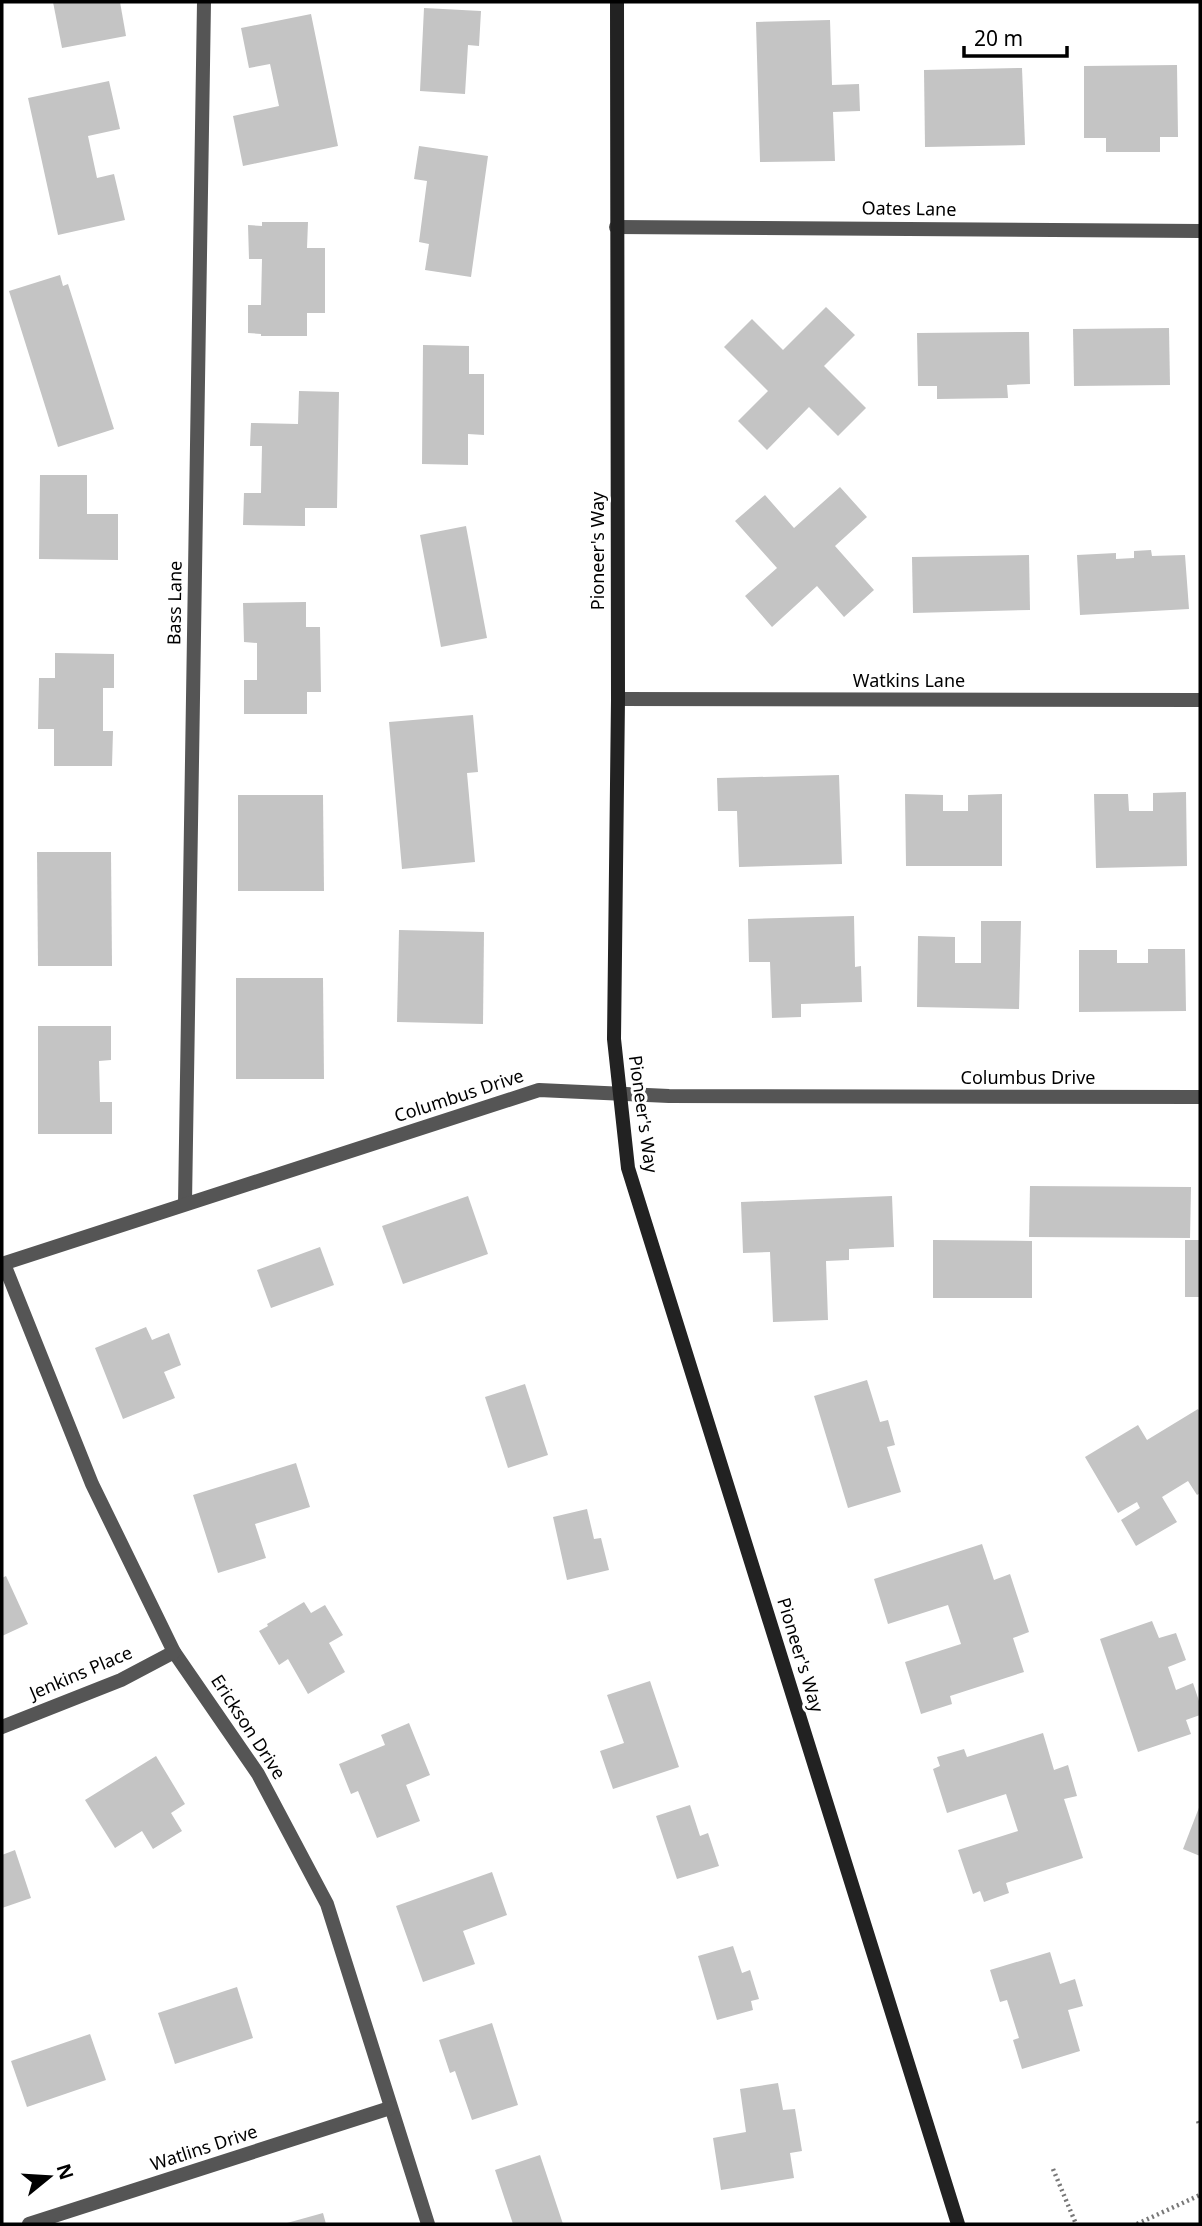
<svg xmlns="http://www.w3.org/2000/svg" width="1202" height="2226" font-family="'Noto Sans',sans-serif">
<rect width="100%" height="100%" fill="#fff"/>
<g fill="#c4c4c4">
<path d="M 53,2 L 120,2 L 126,36 L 62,48 Z"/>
<path d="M 424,8 L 481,11 L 479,46 L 468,45 L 465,94 L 420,91 Z"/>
<path d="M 311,14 L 338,146 L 243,166 L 233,116 L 279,106 L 270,64 L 249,68 L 241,28 Z"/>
<path d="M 830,20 L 832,85 L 859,84 L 860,111 L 833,112 L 835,161 L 760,162 L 756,22 Z"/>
<path d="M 1177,65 L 1178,137 L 1160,137 L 1160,152 L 1106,152 L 1106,138 L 1084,138 L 1084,66 Z"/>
<path d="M 1022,68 L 1025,145 L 925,147 L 924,70 Z"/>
<path d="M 109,81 L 120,129 L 88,136 L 97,178 L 114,174 L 125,220 L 58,235 L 28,98 Z"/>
<path d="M 419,146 L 488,156 L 471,277 L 425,270 L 429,244 L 419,242 L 427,181 L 414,179 Z"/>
<path d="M 262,222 L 308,222 L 307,248 L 325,248 L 325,313 L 307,313 L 307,336 L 261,336 L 261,334 L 248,333 L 248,305 L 261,305 L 262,259 L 249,259 L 248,225 L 262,226 Z"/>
<path d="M 60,275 L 63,286 L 68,284 L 114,429 L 58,447 L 9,291 Z"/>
<path d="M 826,307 L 855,335 L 824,366 L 866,408 L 838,436 L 809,407 L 767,450 L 738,421 L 768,391 L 724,347 L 752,319 L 783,350 Z"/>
<path d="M 1169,328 L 1170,385 L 1074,386 L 1073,329 Z"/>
<path d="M 1029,332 L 1030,384 L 1007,385 L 1008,398 L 937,399 L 937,386 L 918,386 L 917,333 Z"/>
<path d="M 423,345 L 469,346 L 469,374 L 484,374 L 484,435 L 468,434 L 468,465 L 422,464 Z"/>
<path d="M 299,391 L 339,392 L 337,508 L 305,508 L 305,526 L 243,525 L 244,493 L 261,493 L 262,446 L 250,446 L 251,423 L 298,424 Z"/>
<path d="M 40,475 L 87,475 L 87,514 L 118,514 L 118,560 L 39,559 Z"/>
<path d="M 840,487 L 867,517 L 835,546 L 874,590 L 844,617 L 817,586 L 772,627 L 745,596 L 777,568 L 735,521 L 765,495 L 794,528 Z"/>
<path d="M 466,526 L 487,638 L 441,647 L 420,535 Z"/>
<path d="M 1151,550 L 1152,556 L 1185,555 L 1189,609 L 1080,615 L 1077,555 L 1116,553 L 1116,559 L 1134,558 L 1134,551 Z"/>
<path d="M 1029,555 L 1030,610 L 913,613 L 912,557 Z"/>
<path d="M 306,602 L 306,627 L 320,627 L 321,692 L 307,692 L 307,714 L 244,714 L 244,680 L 257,680 L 257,643 L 244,642 L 243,603 Z"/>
<path d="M 55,653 L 114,654 L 114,688 L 103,688 L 103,731 L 113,731 L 112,766 L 54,766 L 54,729 L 38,729 L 39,678 L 55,678 Z"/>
<path d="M 473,715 L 478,772 L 467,773 L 475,862 L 402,869 L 389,722 Z"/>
<path d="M 839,775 L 842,864 L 739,867 L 737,811 L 718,811 L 717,778 Z"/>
<path d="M 1186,792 L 1187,866 L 1096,868 L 1094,794 L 1128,794 L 1129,811 L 1153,811 L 1153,793 Z"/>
<path d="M 905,794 L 943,795 L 943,811 L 968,811 L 968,795 L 1002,794 L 1002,866 L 906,866 Z"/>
<path d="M 238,795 L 323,795 L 324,891 L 238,891 Z"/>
<path d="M 37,852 L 111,852 L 112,966 L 38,966 Z"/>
<path d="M 854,916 L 855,967 L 861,966 L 862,1002 L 801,1004 L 801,1017 L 772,1018 L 770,962 L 749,962 L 748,919 Z"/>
<path d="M 981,921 L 1021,921 L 1019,1009 L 917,1007 L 918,936 L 955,937 L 955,963 L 981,963 Z"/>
<path d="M 399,930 L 484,932 L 483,1024 L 397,1022 Z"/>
<path d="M 1148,949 L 1185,949 L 1186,1011 L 1079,1012 L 1079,950 L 1117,950 L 1117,963 L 1148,963 Z"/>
<path d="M 236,978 L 323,978 L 324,1079 L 236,1079 Z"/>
<path d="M 38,1026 L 111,1026 L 111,1060 L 99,1061 L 100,1102 L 112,1102 L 112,1134 L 38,1134 Z"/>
<path d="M 1030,1186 L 1191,1187 L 1190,1238 L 1029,1237 Z"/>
<path d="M 468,1196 L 488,1254 L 403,1284 L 382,1226 Z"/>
<path d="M 892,1196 L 894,1247 L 849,1249 L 849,1260 L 826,1261 L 828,1320 L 773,1322 L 770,1252 L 743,1253 L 741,1202 Z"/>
<path d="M 933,1240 L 1032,1241 L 1032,1298 L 933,1298 Z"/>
<rect x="1185" y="1240" width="15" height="57"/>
<path d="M 320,1247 L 334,1285 L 271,1308 L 257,1270 Z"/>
<path d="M 146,1327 L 152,1340 L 169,1333 L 181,1365 L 164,1372 L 175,1398 L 123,1419 L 95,1348 Z"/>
<path d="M 867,1380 L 880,1422 L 888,1420 L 895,1445 L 887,1447 L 901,1492 L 848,1508 L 814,1396 Z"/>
<path d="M 525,1384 L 548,1455 L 508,1468 L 485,1397 Z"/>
<path d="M 1198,1409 L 1200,1412 L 1200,1493 L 1197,1495 L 1188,1481 L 1162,1497 L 1177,1522 L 1136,1546 L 1121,1520 L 1140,1508 L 1137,1502 L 1118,1513 L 1085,1457 L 1138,1425 L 1147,1440 Z"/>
<path d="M 296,1463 L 310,1507 L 255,1524 L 266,1558 L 218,1573 L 193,1495 Z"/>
<path d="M 587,1509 L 594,1539 L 601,1538 L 609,1570 L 567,1580 L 553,1517 Z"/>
<path d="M 982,1544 L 994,1580 L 1010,1574 L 1029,1632 L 1013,1638 L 1024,1672 L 950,1696 L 952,1704 L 921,1714 L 905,1662 L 961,1644 L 948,1605 L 888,1624 L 874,1579 Z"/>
<path d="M 6,1576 L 28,1624 L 2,1636 L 2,1578 Z"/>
<path d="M 304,1602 L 311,1613 L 325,1605 L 343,1635 L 329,1643 L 345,1672 L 308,1694 L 288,1659 L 279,1665 L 259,1631 L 268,1626 L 267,1624 Z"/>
<path d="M 1152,1621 L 1159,1638 L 1176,1633 L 1186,1660 L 1168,1667 L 1176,1690 L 1193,1683 L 1200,1704 L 1200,1715 L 1186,1720 L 1191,1734 L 1138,1752 L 1100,1639 Z"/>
<path d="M 650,1681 L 679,1767 L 613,1789 L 600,1751 L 624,1743 L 607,1695 Z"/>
<path d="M 409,1723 L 430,1775 L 406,1785 L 420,1821 L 377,1838 L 358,1791 L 351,1794 L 339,1764 L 385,1745 L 381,1735 Z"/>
<path d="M 1043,1733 L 1054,1770 L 1068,1765 L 1077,1796 L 1064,1799 L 1083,1858 L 1006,1883 L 1009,1893 L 984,1902 L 980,1891 L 973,1894 L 958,1850 L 1018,1831 L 1006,1794 L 947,1813 L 933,1769 L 940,1766 L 937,1757 L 964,1749 L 967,1757 Z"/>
<path d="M 156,1756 L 185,1804 L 171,1813 L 182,1831 L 153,1849 L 142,1831 L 115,1848 L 85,1800 Z"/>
<path d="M 690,1805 L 700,1836 L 708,1833 L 719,1866 L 677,1879 L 656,1816 Z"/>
<path d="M 1200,1805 L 1200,1856 L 1183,1849 Z"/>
<path d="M 15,1850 L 31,1898 L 2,1908 L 2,1855 Z"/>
<path d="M 492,1872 L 507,1915 L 463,1931 L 475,1964 L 423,1982 L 396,1906 Z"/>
<path d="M 733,1946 L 742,1973 L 750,1970 L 759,1999 L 751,2001 L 753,2010 L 717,2020 L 698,1956 Z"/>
<path d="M 1050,1952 L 1060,1984 L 1075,1979 L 1083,2006 L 1068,2010 L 1080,2051 L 1022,2069 L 1013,2040 L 1019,2038 L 1007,2000 L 1000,2002 L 990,1970 Z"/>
<path d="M 237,1987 L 253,2038 L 175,2064 L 158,2013 Z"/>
<path d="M 492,2023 L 518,2105 L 472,2120 L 455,2071 L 450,2073 L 439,2040 Z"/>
<path d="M 90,2034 L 106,2080 L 27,2107 L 11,2061 Z"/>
<path d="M 778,2083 L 783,2110 L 795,2109 L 802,2151 L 790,2153 L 794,2178 L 721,2190 L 713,2138 L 746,2132 L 740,2089 Z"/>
<path d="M 540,2155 L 563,2224 L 513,2224 L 495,2170 Z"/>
<path d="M 323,2213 L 326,2224 L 287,2224 L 287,2223 Z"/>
</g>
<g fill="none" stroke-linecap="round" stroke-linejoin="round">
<g stroke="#777" stroke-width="4.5" stroke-dasharray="2 3.5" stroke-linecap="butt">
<path d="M 1198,2121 L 1200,2126"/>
<path d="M 1053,2169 L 1076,2224"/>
<path d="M 1137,2224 L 1200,2195"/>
</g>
<g stroke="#555" stroke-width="14">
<path d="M 616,227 L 1200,231"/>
<path d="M 618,699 L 1200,700"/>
<path d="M 185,1204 L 204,2"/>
<path d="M 2,1264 L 539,1090 L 669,1096 L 1200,1097"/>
<path d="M 4,1264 L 92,1484 L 174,1652 L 258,1774 L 327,1904 L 428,2224"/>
<path d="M 2,1727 L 121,1680 L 174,1652"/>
<path d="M 29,2224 L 390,2108"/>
</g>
<path stroke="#222" stroke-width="14" d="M 617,2 L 618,699 L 614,1039 L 628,1168 L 958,2224"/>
</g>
<g text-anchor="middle" stroke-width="6" stroke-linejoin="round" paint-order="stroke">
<g font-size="18" fill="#000" stroke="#fff">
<text transform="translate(909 209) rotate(1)" y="6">Oates Lane</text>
<text transform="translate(598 551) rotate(-90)" y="6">Pioneer's Way</text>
<text transform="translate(175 603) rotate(-89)" y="6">Bass Lane</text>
<text x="909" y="687">Watkins Lane</text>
<text x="1028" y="1084">Columbus Drive</text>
<text transform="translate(459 1096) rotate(-18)" y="6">Columbus Drive</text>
<text transform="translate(643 1114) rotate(82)" y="6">Pioneer's Way</text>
<text transform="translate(800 1655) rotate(73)" y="6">Pioneer's Way</text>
<text transform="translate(81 1673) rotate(-23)" y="6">Jenkins Place</text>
<text transform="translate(248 1727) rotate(57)" y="6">Erickson Drive</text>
<text transform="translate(204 2148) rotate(-18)" y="6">Watlins Drive</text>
</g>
</g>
<rect width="1202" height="2226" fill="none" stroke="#000000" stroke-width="7"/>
<g transform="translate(49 2177) rotate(72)" stroke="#ffffff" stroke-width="5" paint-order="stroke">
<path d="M0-5L12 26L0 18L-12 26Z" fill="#000000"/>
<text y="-10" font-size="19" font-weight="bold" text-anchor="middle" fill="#000000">N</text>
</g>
<path d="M964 46v10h103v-10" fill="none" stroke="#000000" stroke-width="3.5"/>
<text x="974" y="46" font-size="21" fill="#000000" stroke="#ffffff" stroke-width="5" paint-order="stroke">20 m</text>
</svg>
